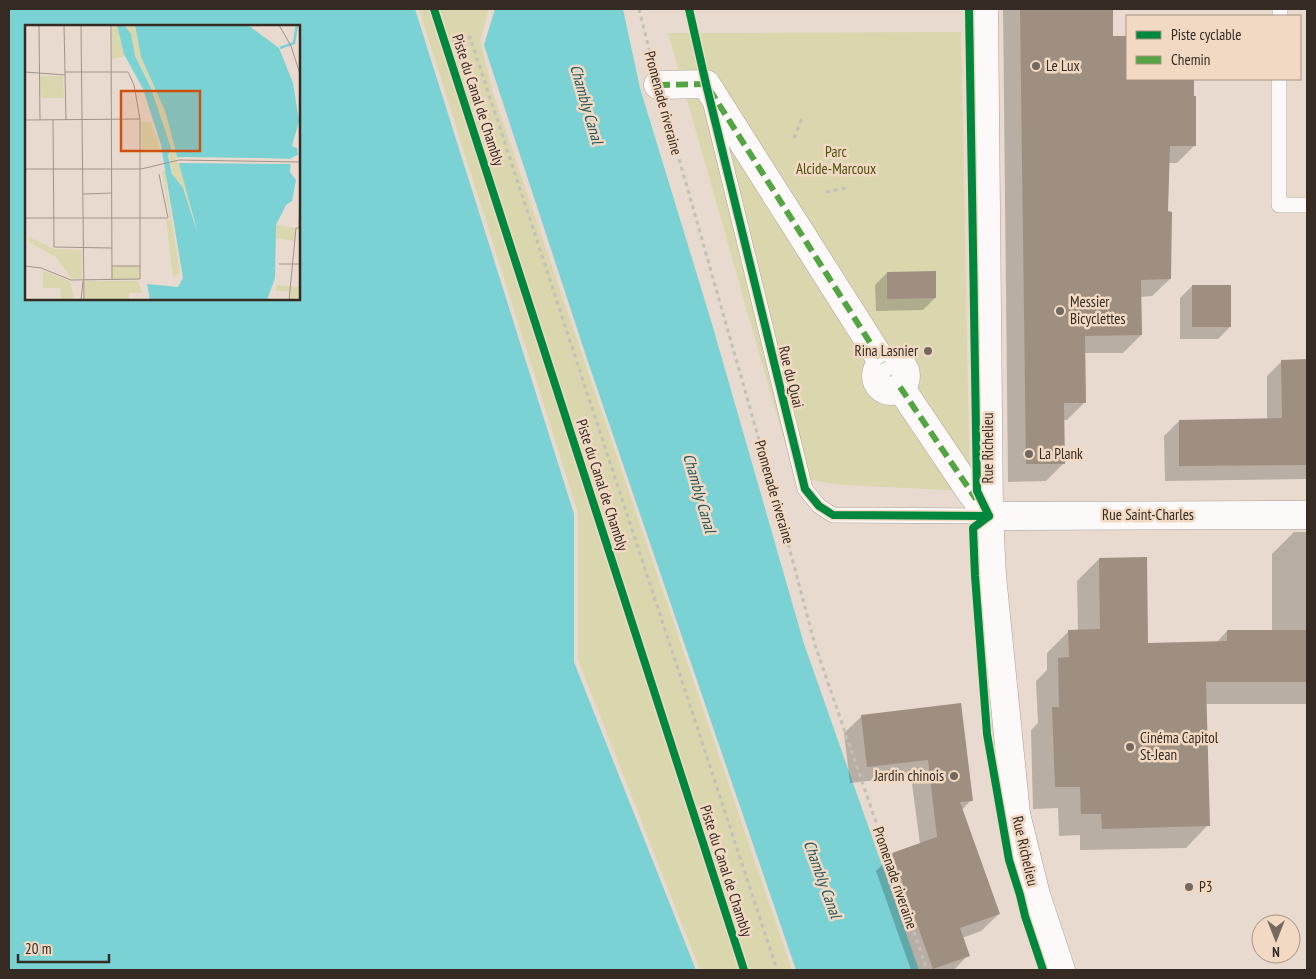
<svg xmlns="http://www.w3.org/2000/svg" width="1316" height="979" font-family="'PT Sans Narrow',sans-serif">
<rect width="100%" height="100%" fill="#e8dace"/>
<g fill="#dad7af">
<path d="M 419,9 L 489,9 L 480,40 L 493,93 L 792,970 L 700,970 L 578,660 L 578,513 Z"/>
<path d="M 961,32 L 970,491 L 842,485 L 810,480 L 789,458 L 668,33 Z"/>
</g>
<g fill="#7ad2d5" fill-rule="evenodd">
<path d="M 9,9 L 415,9 L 574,514 L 574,662 L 696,970 L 9,970 ZM 26,26 L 299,26 L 299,299 L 26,299 Z"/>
<path d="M 495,9 L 623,9 L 640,88 L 712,324 L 804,644 L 919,970 L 796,970 L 588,362 L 484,45 Z"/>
</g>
<g fill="#0003">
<path d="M 1003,9 L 1112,9 L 1112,37 L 1127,37 L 1127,79 L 1193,79 L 1195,145 L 1177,163 L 1169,163 L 1167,211 L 1170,279 L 1152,296 L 1140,297 L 1141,335 L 1123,353 L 1084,353 L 1085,402 L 1067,420 L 1063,420 L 1064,463 L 1046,481 L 1008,482 Z"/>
<path d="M 887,273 L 935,298 L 923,310 L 876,311 L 875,285 Z"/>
<path d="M 1192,286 L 1230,327 L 1218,339 L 1180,339 L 1180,298 Z"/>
<path d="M 1282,361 L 1307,361 L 1307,479 L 1165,481 L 1164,436 L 1179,421 L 1267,420 L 1267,376 Z"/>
<path d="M 1294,532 L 1307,532 L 1307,704 L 1205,704 L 1208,825 L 1186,848 L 1080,850 L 1080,835 L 1059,836 L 1058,808 L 1033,809 L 1031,730 L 1038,723 L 1036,681 L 1047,670 L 1047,653 L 1069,631 L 1078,631 L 1077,581 L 1099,559 L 1146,644 L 1216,643 L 1227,631 L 1272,631 L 1272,554 Z"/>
<path d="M 960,704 L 971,800 L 962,810 L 999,914 L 981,931 L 962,938 L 968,955 L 954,970 L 911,970 L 876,871 L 893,854 L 920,844 L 911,776 L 850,783 L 844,733 L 862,716 Z"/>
</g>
<g fill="#9e8f80">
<path d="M 1020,9 L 1113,9 L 1113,36 L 1127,36 L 1127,79 L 1194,79 L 1194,96 L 1196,96 L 1196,146 L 1170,146 L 1168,211 L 1172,212 L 1171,279 L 1141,280 L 1142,335 L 1085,336 L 1086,403 L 1064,403 L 1065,464 L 1026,464 Z"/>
<path d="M 936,271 L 936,298 L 887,299 L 887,272 Z"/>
<rect x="1192" y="285" width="39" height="42"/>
<path d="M 1307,359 L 1307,465 L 1179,466 L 1179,420 L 1282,418 L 1281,360 Z"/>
<path d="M 1147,557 L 1148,643 L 1227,641 L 1227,630 L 1307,630 L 1307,682 L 1206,682 L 1210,826 L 1102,829 L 1101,814 L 1081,814 L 1080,787 L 1055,787 L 1052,707 L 1059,707 L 1058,658 L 1069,657 L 1068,630 L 1100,629 L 1099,558 Z"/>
<path d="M 961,703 L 973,801 L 960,802 L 1000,914 L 960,928 L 970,956 L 933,969 L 892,853 L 937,837 L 928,760 L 867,767 L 861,715 Z"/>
</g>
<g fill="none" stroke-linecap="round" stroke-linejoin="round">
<g stroke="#aba098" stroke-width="16">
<g id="lane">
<path d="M 1280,16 L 1280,9"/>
<path d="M 1279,79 L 1279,205 L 1307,205"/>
<path d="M 711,105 L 805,489 L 819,506 L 833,515 L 989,516"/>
</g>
</g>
<g stroke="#aba098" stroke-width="29">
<g id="street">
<path d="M 658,85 L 706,84 L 883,363"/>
<circle cx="891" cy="376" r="15"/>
<path d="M 900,387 L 970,491 L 989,516"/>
</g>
</g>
<g stroke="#aba098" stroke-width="29">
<g id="secondary">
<path d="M 984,9 L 989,516 L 992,576 L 1016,814 L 1036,895 L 1061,970"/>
<path d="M 989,516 L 1307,515"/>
</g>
</g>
<g stroke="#c3bfba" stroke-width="3" stroke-dasharray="4 4" stroke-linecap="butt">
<path d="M 639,9 L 651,57"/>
<path d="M 689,9 L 699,56"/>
<path d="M 444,42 L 470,37 L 777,970"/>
<path d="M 666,113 L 783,524 L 815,645 L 927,970"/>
<path d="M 794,138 L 802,118"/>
<path d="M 826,192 L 846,188"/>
</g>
<use href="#lane" stroke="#fcf9f8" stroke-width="15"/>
<use href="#street" stroke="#fcf9f8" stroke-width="28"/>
<use href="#secondary" stroke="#fcf9f8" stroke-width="28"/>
<g stroke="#53a442" stroke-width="6" stroke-dasharray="12 6" stroke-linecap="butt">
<path d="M 658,85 L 706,84 L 883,363"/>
<path d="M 900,387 L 976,499"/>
</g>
<g stroke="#f2d9c4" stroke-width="11">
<g id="cycleway">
<path d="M 434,9 L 744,970"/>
<path d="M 689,9 L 706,84 L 805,489 L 819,506 L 833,515 L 989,516"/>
<path d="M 969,9 L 977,491 L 989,516 L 973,528 L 975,576 L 987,734 L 1009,860 L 1020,895 L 1025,916 L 1043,970"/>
</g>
</g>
<use href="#cycleway" stroke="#00873e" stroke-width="8"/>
</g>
<g fill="#74685f" stroke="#f2d9c4" stroke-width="2">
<circle cx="1036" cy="66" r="5"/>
<circle cx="1060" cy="311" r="5"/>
<circle cx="928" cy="351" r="5"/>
<circle cx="1029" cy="454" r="5"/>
<circle cx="1130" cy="747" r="5"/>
<circle cx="954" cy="776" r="5"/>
<circle cx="1189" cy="887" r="5"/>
</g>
<g text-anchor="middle" stroke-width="5" stroke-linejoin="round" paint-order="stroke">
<g font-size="15" fill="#352b23" stroke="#f2d9c4" text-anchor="start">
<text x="1046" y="71">Le Lux</text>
<text x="1070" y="307">Messier<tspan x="1070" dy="17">Bicyclettes</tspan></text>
<text x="918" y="356" text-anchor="end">Rina Lasnier</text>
<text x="1039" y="459">La Plank</text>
<text x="1140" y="743">Cinéma Capitol<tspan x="1140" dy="17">St-Jean</tspan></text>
<text x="944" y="781" text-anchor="end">Jardin chinois</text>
<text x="1199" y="892">P3</text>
</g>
<g font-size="15" fill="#352b23" stroke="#f2d9c4">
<text transform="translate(478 100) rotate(72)" y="5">Piste du Canal de Chambly</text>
<text transform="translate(663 103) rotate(75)" y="5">Promenade riveraine</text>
<text transform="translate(791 377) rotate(76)" y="5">Rue du Quai</text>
<text transform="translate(988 448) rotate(-90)" y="5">Rue Richelieu</text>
<text transform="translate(602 485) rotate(72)" y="5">Piste du Canal de Chambly</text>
<text transform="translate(774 492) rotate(74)" y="5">Promenade riveraine</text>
<text x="1148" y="520">Rue Saint-Charles</text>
<text transform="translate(1025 851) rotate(77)" y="5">Rue Richelieu</text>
<text transform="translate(726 871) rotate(72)" y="5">Piste du Canal de Chambly</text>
<text transform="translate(895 878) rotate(71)" y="5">Promenade riveraine</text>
</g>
<g font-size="15" fill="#4d4f0a" stroke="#f2d9c4">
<text x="836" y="157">Parc<tspan x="836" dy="17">Alcide-Marcoux</tspan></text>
</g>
<g font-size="16" font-style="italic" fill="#23595e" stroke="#f2d9c4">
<text transform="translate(587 104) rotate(74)" y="6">Chambly Canal</text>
<text transform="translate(700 493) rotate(74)" y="6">Chambly Canal</text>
<text transform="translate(823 879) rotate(70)" y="6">Chambly Canal</text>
</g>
</g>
<g transform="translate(25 25)">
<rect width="275" height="275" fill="#e8dace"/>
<path d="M 87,0 L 92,0 L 100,31 L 87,34 ZM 99,0 L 110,0 L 116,32 L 140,86 L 174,208 L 158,163 L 149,154 L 144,131 L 145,120 L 126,62 L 110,31 L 106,9 ZM 15,51 L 38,51 L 39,73 L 16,73 ZM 116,96 L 127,98 L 135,124 L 117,124 ZM 137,146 L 142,146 L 144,154 L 141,159 L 155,248 L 148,252 L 141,195 L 145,195 ZM 251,200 L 271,203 L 270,216 L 250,213 ZM 4,212 L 29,224 L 57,225 L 57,254 L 46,253 L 31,232 L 4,217 ZM 87,241 L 115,241 L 115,254 L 87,255 ZM 18,246 L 45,256 L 49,275 L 36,275 L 35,263 L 18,263 ZM 60,256 L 113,256 L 117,268 L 104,268 L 104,275 L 59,275 ZM 252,260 L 275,262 L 275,275 L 264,275 L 264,266 L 251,266 Z" fill="#dad7af"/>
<path d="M 92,0 L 99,0 L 106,9 L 110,31 L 126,63 L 146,123 L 143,131 L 147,149 L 158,163 L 173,209 L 140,86 L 116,32 L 110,0 L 223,0 L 254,23 L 268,58 L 274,96 L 267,121 L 272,123 L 273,130 L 266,133 L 265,147 L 271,155 L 267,176 L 261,180 L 251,200 L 250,253 L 242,275 L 125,275 L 122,259 L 153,262 L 158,253 L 136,120 L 118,64 L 99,29 Z" fill="#7ad2d5"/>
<path d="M 157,132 L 233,133 L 270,134 L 268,139 L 152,138 L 150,133 Z" fill="#e8dace"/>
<path fill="none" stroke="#7ad2d5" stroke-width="2.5" d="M 255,23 L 269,18 L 272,0"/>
<path fill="none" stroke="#a0948a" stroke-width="1" d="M 14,0 L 15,95M 39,0 L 41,95M 56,0 L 59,275M 86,0 L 87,255M 254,0 L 266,21 L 275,49M 0,47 L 40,50M 0,95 L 115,94M 28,95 L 29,222 L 87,223M 0,144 L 116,144 L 154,135 L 275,137M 58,169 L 87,168M 0,193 L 143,193 L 134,149M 274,203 L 275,170M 254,239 L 275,239M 0,241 L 16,243 L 46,255 L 115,254 L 115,94 L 109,60 L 103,47 L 40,47M 87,241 L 115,241M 0,256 L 0,275M 56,275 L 58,256M 264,275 L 271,203 L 275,203"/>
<path fill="#cd520f" fill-opacity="0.15" stroke="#cd520f" stroke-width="2.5" d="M 96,66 L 175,66 L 175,126 L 96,126 Z"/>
<rect width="275" height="275" fill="none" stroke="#352b23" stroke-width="2.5"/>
</g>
<rect width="1316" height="979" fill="none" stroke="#352b23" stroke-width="20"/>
<rect x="1126" y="15" width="175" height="65" fill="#f2d9c4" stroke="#a69384"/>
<rect x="1136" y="31" width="25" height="8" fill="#00873e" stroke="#a69384"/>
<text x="1171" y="40" font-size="15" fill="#352b23">Piste cyclable</text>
<rect x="1136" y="56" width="25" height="8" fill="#53a442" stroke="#a69384"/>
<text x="1171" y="65" font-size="15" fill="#352b23">Chemin</text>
<g transform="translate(1276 939) rotate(180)"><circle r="24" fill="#f2d9c4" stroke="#a69384"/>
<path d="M0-4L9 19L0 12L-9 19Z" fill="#74685f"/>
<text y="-8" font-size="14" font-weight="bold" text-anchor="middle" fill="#352b23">N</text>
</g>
<path d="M18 954v8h91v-8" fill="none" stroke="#352b23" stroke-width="2.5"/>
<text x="25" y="954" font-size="15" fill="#352b23" stroke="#f2d9c4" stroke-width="4" paint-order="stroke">20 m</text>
</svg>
